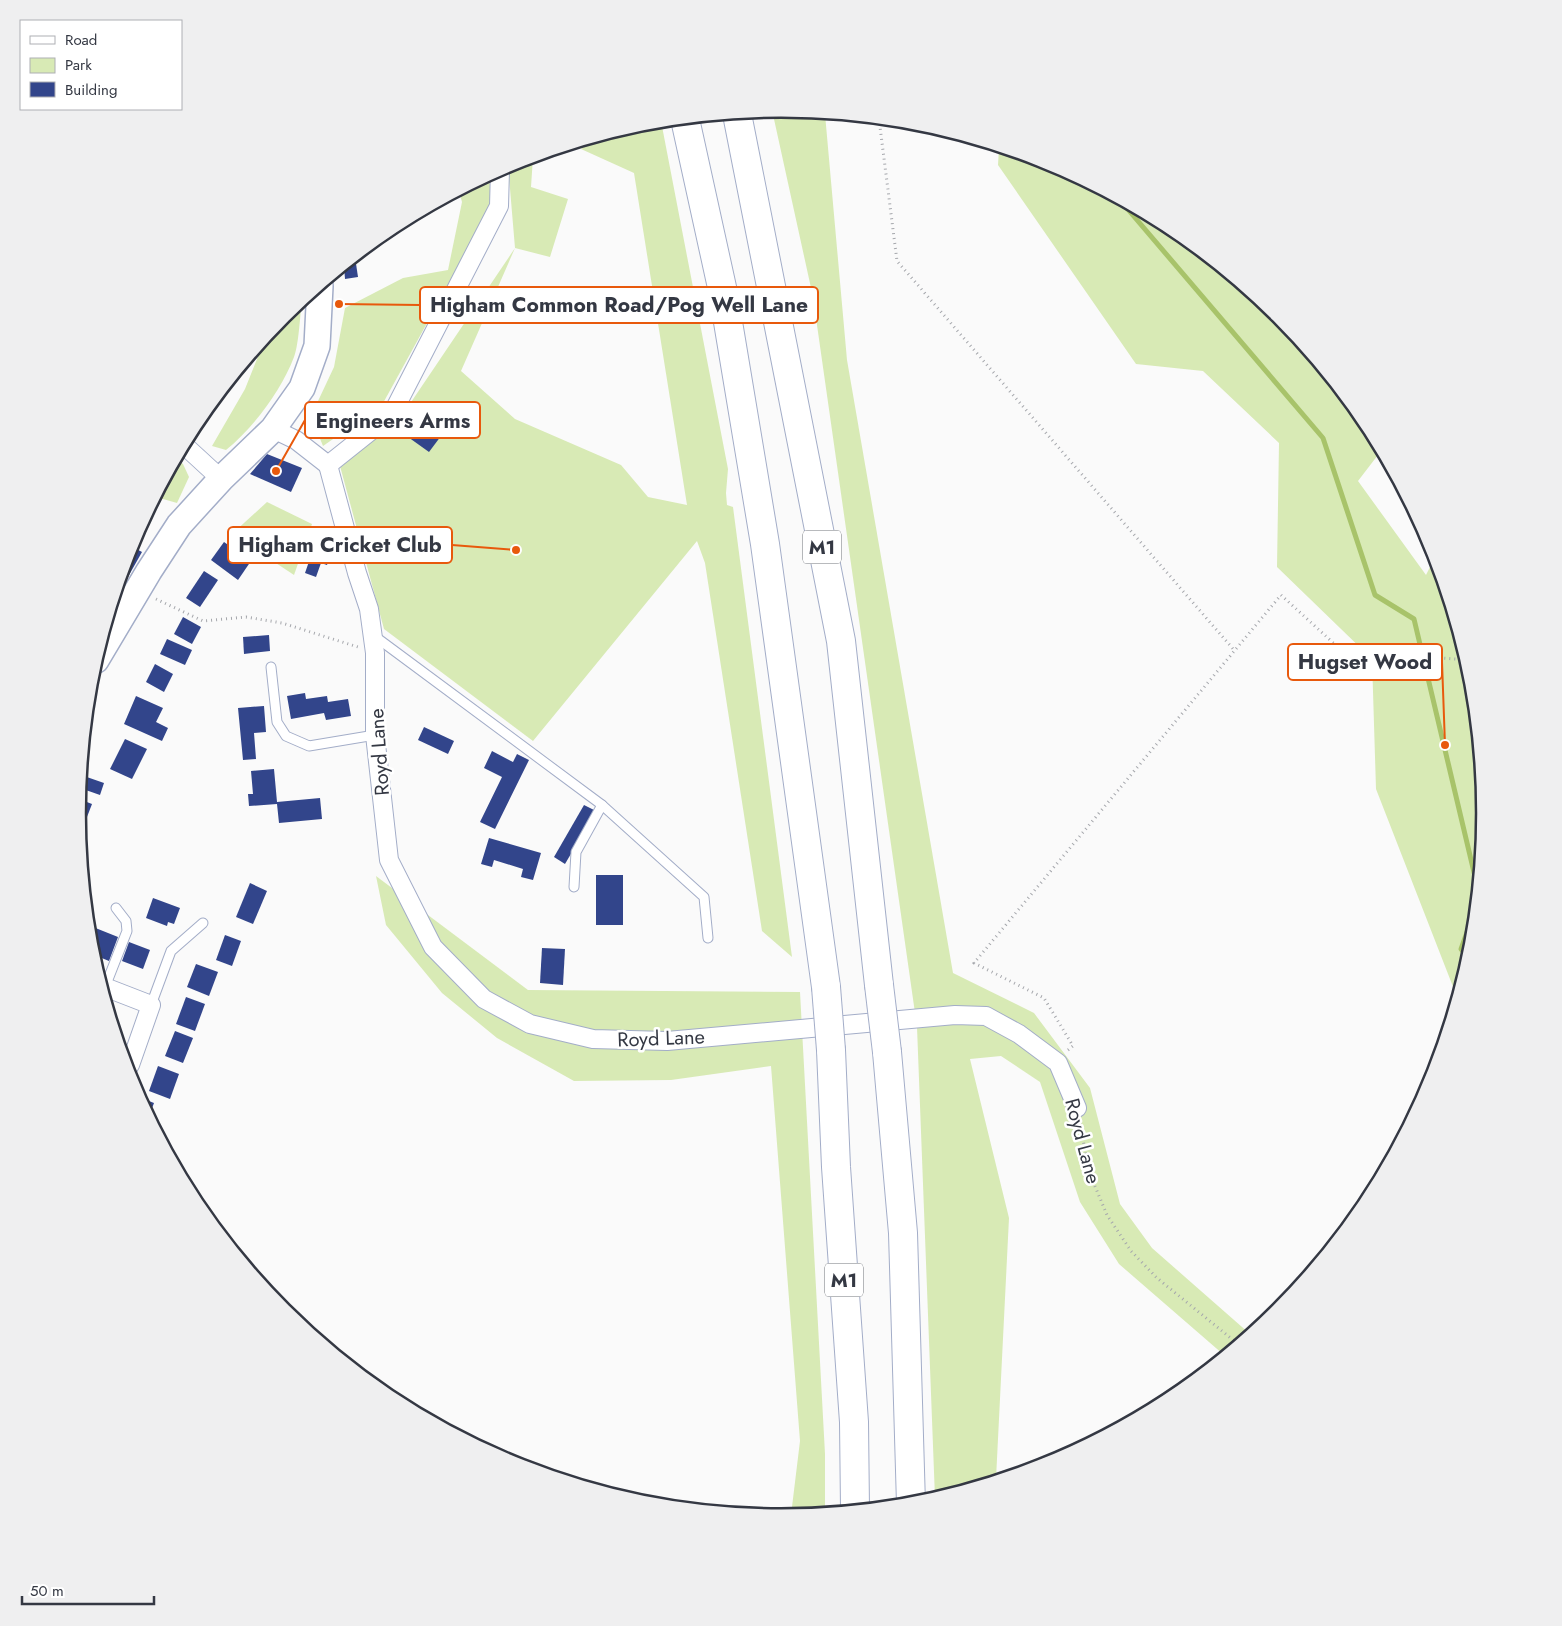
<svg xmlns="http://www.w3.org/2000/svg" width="1562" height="1626" font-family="Jost,sans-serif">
<rect width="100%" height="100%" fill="#fafafa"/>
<g fill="#d8eab5">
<path d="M 772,110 L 781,110 L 825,114 L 847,360 L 953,973 L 1034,1013 L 1090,1088 L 1120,1204 L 1152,1248 L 1250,1334 L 1224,1355 L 1119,1264 L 1080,1202 L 1040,1082 L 1001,1056 L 970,1059 L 1009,1218 L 996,1479 L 935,1498 L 917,1027 L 813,297 Z"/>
<path d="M 661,121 L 728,469 L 726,493 L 727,505 L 733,507 L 792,957 L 762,931 L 705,563 L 697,541 L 533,741 L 384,629 L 340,466 L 399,420 L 515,248 L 508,165 L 533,157 L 531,187 L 568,199 L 550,257 L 515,248 L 461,371 L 515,419 L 621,465 L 648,497 L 687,505 L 634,173 L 581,149 L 597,137 L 644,123 Z"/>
<path d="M 999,148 L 1050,163 L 1172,228 L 1279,316 L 1366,422 L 1381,451 L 1358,481 L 1426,575 L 1435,557 L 1471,676 L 1484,813 L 1471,951 L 1457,997 L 1376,789 L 1372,659 L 1277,567 L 1279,443 L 1203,371 L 1136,364 L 998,165 Z"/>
<path d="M 492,174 L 492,205 L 382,405 L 323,446 L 311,416 L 334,367 L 345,308 L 403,278 L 448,270 L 462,202 L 459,191 Z"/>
<path d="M 302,300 C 300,315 299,344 294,357 C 281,391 254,427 226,450 L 212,446 L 245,389 L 265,339 L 284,315 Z"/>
<path d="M 176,459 L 183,464 L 189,477 L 177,503 L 156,497 Z"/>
<path d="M 267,502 L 312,524 L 294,575 L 232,534 Z"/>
<path d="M 376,876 L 528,990 L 800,992 L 825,1454 L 825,1512 L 791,1515 L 800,1441 L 771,1066 L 671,1080 L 574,1081 L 497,1038 L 442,993 L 386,925 Z"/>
</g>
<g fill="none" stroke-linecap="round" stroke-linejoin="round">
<g stroke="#a8c36a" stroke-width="5">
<path d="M 1120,200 L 1323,438 L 1375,595 L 1414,619 L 1477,885"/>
<path d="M 1469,958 L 1461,949 L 1475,910"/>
</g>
</g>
<g fill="#32458b">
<path d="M 355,257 L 358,277 L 345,279 L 344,266 Z"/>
<path d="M 431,404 L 453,420 L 429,452 L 408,437 Z"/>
<path d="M 267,454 L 302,468 L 291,492 L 250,474 Z"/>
<path d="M 224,542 L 251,561 L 238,580 L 211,560 Z"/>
<path d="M 131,546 L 142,552 L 124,584 L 120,582 Z"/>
<path d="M 314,547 L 331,553 L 327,565 L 321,563 L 316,577 L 305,573 Z"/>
<path d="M 204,571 L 218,580 L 200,607 L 186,598 Z"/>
<path d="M 183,617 L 201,627 L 192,644 L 174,634 Z"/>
<path d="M 269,635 L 270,651 L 244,654 L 243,637 Z"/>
<path d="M 167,639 L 192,650 L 185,665 L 160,654 Z"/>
<path d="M 155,664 L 173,674 L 164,692 L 146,682 Z"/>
<path d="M 305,693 L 306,699 L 327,696 L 328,702 L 348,699 L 351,716 L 326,720 L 324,713 L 291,719 L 287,696 Z"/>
<path d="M 136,696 L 163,708 L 156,722 L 168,728 L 162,741 L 124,724 Z"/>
<path d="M 264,706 L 266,732 L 254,733 L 256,759 L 243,760 L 238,708 Z"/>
<path d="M 424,727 L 454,741 L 448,754 L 418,740 Z"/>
<path d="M 125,739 L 147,749 L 132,779 L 110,769 Z"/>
<path d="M 492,751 L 513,762 L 517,754 L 529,760 L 495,829 L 480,822 L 502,777 L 484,768 Z"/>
<path d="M 274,769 L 277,802 L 320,798 L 322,819 L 279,823 L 277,804 L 249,806 L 248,794 L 253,794 L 251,771 Z"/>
<path d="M 81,775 L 104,783 L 100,795 L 80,788 Z"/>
<path d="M 79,799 L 92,804 L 82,830 L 79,829 L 78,813 Z"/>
<path d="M 584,805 L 596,811 L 565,864 L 554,857 Z"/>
<path d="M 489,838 L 541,853 L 533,880 L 521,877 L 523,869 L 494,860 L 492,867 L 481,864 Z"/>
<rect x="596" y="875" width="27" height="50"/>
<path d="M 250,883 L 267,891 L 253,924 L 236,917 Z"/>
<path d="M 153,898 L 180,908 L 174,924 L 168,922 L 167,926 L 146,918 Z"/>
<path d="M 88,925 L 118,937 L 109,961 L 92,954 Z"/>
<path d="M 225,935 L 241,941 L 232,966 L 216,960 Z"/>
<path d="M 129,942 L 150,950 L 143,969 L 122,961 Z"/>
<path d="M 542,948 L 565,949 L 563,985 L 540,983 Z"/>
<path d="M 196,964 L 218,972 L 209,996 L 187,987 Z"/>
<path d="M 186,997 L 205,1004 L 195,1031 L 176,1024 Z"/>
<path d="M 175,1031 L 193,1038 L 183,1063 L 165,1056 Z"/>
<path d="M 158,1066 L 179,1074 L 170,1099 L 149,1091 Z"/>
<path d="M 139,1097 L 154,1103 L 149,1116 Z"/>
</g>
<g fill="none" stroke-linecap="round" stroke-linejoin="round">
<g stroke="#a3adc8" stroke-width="11">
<g id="lane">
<path d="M 373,635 L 602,805 L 576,852 L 574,887"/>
<path d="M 271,667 L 277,722 L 286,736 L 309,746 L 375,735"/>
<path d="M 602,805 L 704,897 L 708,938"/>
<path d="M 105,987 L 127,931 L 126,921 L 116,908"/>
<path d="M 151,1005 L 171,951 L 203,923"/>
</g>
</g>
<g stroke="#a3adc8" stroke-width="20">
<g id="street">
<path d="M 273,429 L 296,440 L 328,465 L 392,414 L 499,206 L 500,170"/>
<path d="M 184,445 L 221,479"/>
<path d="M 328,465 L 357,573 L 369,609 L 375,653 L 375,735 L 389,860 L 433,947 L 484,999 L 530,1024 L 593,1039 L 667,1041 L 955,1015 L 986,1016 L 1019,1034 L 1058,1063 L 1077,1108"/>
<path d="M 102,986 L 151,1005 L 130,1065"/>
</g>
</g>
<g stroke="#a3adc8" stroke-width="28">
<path id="secondary" d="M 96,660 L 149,571 L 179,525 L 221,479 L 273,429 L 302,388 L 317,346 L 320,286"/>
</g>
<g stroke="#a3adc8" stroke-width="30">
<g id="highway">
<path d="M 737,114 L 841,641 L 879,985"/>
<path d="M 685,119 L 723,292 L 765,544 L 826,987"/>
<path d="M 831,1050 L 836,1167 L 854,1422 L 855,1509"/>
<path d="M 887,1052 L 903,1233 L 911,1504"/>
</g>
</g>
<g stroke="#a5a7ac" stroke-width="3" stroke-dasharray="1 4" stroke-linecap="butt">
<path d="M 879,119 L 897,261 L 1234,650"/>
<path d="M 156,599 L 203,621 L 246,617 L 282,623 L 358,647"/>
<path d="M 1068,1050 L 1073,1046 L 1044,998 L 974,963 L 1281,595 L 1365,672 L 1430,657 L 1466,660"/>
<path d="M 1080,1123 L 1089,1172 L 1107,1215 L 1131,1251 L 1157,1278 L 1238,1344"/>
</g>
<use href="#lane" stroke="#fff" stroke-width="9"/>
<use href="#street" stroke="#fff" stroke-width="18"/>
<use href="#secondary" stroke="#fff" stroke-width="25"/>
<use href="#highway" stroke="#fff" stroke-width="28"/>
<g stroke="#a3adc8" stroke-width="30" stroke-linecap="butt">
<g id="highway-bridge">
<path d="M 879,985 L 887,1052"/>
<path d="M 826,987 L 831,1050"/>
</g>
</g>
<use href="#highway-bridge" stroke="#fff" stroke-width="28"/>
</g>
<g text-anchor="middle" stroke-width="5" stroke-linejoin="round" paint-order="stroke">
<g fill="#fff" stroke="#71747b" stroke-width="1">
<rect x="803" y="530.5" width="38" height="33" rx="4"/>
<rect x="825" y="1263.5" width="38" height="33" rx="4"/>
</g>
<g font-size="19" font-weight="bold" fill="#343843">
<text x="822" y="554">M1</text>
<text x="844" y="1287">M1</text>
</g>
<g font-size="20" fill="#343843" stroke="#fff">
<text transform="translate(379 752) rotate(-94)" y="7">Royd Lane</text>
<text transform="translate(661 1038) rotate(-2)" y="7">Royd Lane</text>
<text transform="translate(1083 1141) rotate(75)" y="7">Royd Lane</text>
</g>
</g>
<path d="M0 0H1562V1626H0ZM86 813a695 695 0 1 1 1390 0a695 695 0 1 1-1390 0Z" fill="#efeff0" fill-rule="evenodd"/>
<path fill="none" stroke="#343843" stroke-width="2.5" d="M86 813a695 695 0 1 1 1390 0a695 695 0 1 1-1390 0Z"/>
<path fill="none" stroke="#e8590c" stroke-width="2" d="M339 304L420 305M276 471L305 420M516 550L452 545M1445 745L1442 662"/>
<g fill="#e8590c" stroke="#fff" stroke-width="2">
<circle cx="339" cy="304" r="5"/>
<circle cx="276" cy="471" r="5"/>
<circle cx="516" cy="550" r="5"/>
<circle cx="1445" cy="745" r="5"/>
</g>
<g fill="#fff" stroke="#e8590c" stroke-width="2">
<rect x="420" y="287" width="398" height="36" rx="5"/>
<rect x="305" y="402" width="175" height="36" rx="5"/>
<rect x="228" y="527" width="224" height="36" rx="5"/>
<rect x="1288" y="644" width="154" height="36" rx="5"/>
</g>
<g font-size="21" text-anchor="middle" font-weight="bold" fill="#343843">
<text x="619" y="312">Higham Common Road/Pog Well Lane</text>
<text x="393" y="428">Engineers Arms</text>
<text x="340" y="552">Higham Cricket Club</text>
<text x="1365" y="669">Hugset Wood</text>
</g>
<rect x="20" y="20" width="162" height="90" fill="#ffffff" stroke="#aeafb4"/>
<rect x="30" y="36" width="25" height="8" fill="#ffffff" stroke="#aeafb4"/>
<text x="65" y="45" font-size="15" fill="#343843">Road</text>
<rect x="30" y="58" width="25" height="15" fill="#d8eab5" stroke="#aeafb4"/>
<text x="65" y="70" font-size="15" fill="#343843">Park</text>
<rect x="30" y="82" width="25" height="15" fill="#32458b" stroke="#aeafb4"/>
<text x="65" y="95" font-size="15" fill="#343843">Building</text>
<path d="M22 1596v8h132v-8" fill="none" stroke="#343843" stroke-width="2.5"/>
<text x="30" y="1596" font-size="15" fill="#343843" stroke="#ffffff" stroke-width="4" paint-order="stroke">50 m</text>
</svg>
